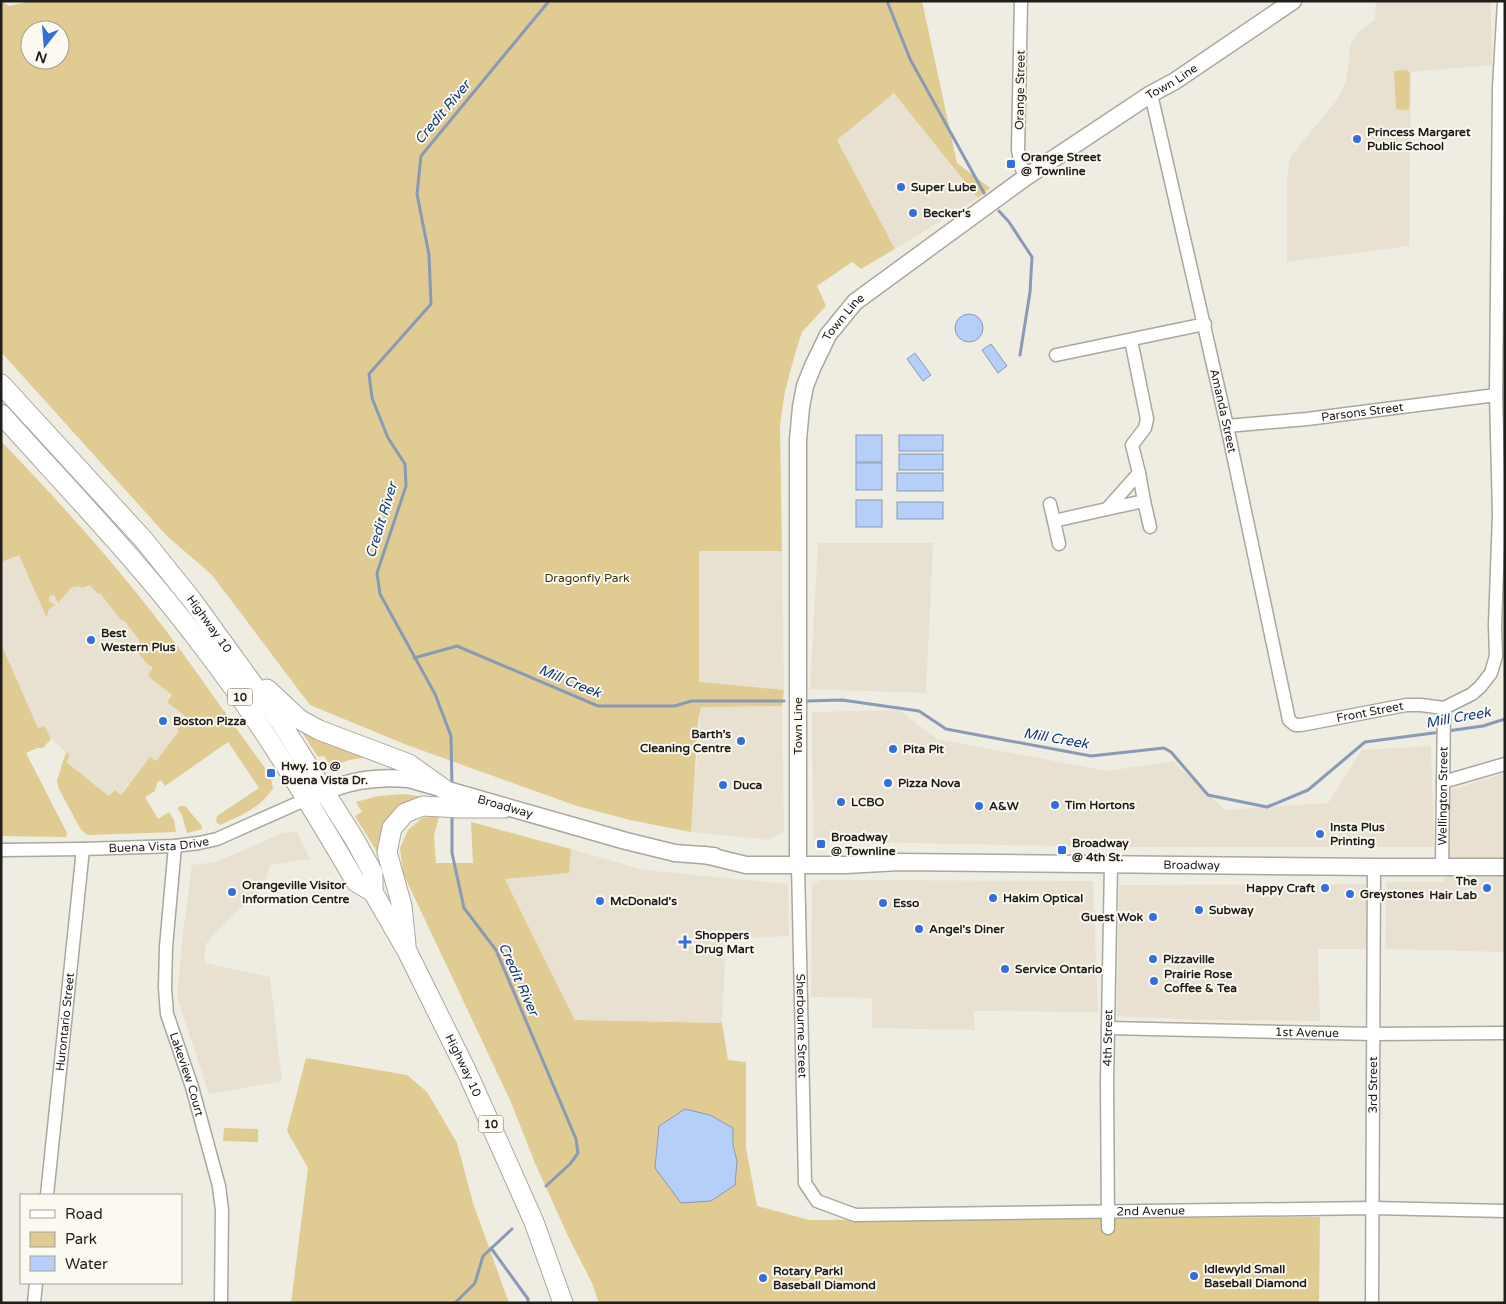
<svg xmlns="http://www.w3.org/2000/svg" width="1506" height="1304" font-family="'Varela Round',sans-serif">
<rect width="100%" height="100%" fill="#efece2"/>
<g fill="#e8e1d1">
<path d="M 1376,1 L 1491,1 L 1492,65 L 1411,72 L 1409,246 L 1287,262 L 1287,177 L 1290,157 L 1337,100 L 1346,82 L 1351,43 L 1359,31 L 1375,20 Z"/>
<path d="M 894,92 L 978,198 L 895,249 L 837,140 Z"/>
<path d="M 818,543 L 933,543 L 926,693 L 810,689 Z"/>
<path d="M 699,551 L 782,551 L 784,690 L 699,691 Z"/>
<path d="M 23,553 L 76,567 L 149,639 L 172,695 L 167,702 L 186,717 L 177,728 L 180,730 L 156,761 L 150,757 L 120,795 L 110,796 L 65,762 L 70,755 L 51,739 L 45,726 L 38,729 L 1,644 L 1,562 Z"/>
<path d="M 782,706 L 784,831 L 770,840 L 691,832 L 701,707 Z"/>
<path d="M 899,710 L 937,739 L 1107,771 L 1173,761 L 1225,810 L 1328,803 L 1362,750 L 1431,746 L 1434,847 L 1106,847 L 813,841 L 812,712 Z"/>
<path d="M 1505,773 L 1505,952 L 1385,949 L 1386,882 L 1444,882 L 1451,790 Z"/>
<path d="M 297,832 L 310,859 L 270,865 L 264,886 L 221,927 L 207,942 L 204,956 L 205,963 L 270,977 L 282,1081 L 209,1094 L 177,997 L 183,934 L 192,865 L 216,862 L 283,833 Z"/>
<path d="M 571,849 L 644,870 L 788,884 L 789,936 L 726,939 L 722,1023 L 575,1020 L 505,878 L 569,873 Z"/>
<path d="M 820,880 L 1093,881 L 1098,1012 L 974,1011 L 975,1030 L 872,1028 L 872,998 L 811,997 L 812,884 Z"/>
<path d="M 1366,884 L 1366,949 L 1318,949 L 1320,1021 L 1204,1020 L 1117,1016 L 1119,885 Z"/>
</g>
<g fill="#e0cb93" fill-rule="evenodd">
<path d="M 1,1 L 9,6 L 30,1 L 922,1 L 957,163 L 990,188 L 978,198 L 894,93 L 837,140 L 895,249 L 861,269 L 852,262 L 817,286 L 826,306 L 802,332 L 795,354 L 785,391 L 780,425 L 782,551 L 699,551 L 699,682 L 784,690 L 782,706 L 701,707 L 698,722 L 691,832 L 630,820 L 577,806 L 407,745 L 310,705 L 212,575 L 167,536 L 1,352 ZM 30,30 L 60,30 L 60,60 L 30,60 Z"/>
<path d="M 1407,70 L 1410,74 L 1409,110 L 1396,109 L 1394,71 Z"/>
<path d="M 1,441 C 47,489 93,539 135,591 C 183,650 225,714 270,775 L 273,788 C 260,809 241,815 220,825 L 216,822 L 217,816 L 259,788 L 228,742 L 165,786 L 161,780 L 157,783 L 155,791 L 145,797 L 158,819 L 169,812 L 174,820 L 176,832 L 88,835 L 81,830 L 59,789 L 57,781 L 66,752 L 70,755 L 66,762 L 109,796 L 115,790 L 121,795 L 150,757 L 156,761 L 179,731 L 177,728 L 186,717 L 167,702 L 172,695 L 148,676 L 153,667 L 147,664 L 136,650 L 138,648 L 136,645 L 140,641 L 124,620 L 122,621 L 100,593 L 98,594 L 90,585 L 82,588 L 80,586 L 72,587 L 58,603 L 54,595 L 49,596 L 49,601 L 55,605 L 48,610 L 48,614 L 46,616 L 19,555 L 1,562 Z"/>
<path d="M 1,644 L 38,728 L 45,726 L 51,739 L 43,748 L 37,748 L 26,753 L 67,833 L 66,837 L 1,836 Z"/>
<path d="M 296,723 L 369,757 L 349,760 L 331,767 L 324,756 L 318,757 Z"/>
<path d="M 403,794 L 425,797 L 379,855 L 355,816 L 362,812 L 356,802 L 378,796 Z"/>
<path d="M 181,806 L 185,806 L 202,826 L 202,829 L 187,833 L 182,815 L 177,808 Z"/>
<path d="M 439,816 L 434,836 L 436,863 L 473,863 L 471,822 L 571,849 L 569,873 L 505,879 L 575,1020 L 722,1023 L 728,1060 L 746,1062 L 746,1148 L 757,1206 L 809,1220 L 1320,1217 L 1319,1303 L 599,1303 L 592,1283 L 568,1236 L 535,1163 L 510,1100 L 403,873 L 400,848 L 408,830 L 422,818 ZM 659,1126 L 733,1128 L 733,1145 L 737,1161 Z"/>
<path d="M 306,1058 L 407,1075 L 427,1092 L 457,1143 L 473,1203 L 509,1303 L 291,1303 L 308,1168 L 287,1131 Z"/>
<path d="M 224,1128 L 258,1129 L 258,1142 L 223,1141 Z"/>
</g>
<g fill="#b6cff9" stroke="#899ab6">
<circle cx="969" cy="328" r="14"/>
<path d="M 991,344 L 1007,366 L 998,373 L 982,350 Z"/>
<path d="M 915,353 L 931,375 L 923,381 L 907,359 Z"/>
<rect x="856" y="435" width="26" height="27"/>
<rect x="899" y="435" width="44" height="16"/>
<rect x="899" y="454" width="44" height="16"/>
<rect x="856" y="463" width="26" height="27"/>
<rect x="897" y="473" width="46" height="18"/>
<rect x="856" y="500" width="26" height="27"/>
<rect x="897" y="502" width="46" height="17"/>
<path d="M 685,1109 L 710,1115 L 733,1128 L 733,1145 L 737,1161 L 735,1185 L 711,1201 L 681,1203 L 655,1168 L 659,1126 Z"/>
</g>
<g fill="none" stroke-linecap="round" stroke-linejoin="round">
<g stroke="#899ab6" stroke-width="3">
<path d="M 887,1 L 910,59 L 984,193"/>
<path d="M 999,211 L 1009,222 L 1032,257 L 1030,292 L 1020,355"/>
<path d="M 414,658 L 457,646 L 598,706 L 675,706 L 691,701 L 784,701"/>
<path d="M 806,701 L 842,700 L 919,711 L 946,729 L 1091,756 L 1164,748 L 1171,752 L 1208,795 L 1267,807 L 1308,790 L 1365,742 L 1441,732"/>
<path d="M 1447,731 L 1483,726 L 1505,719"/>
<path d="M 452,787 L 451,736 L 435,694 L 380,594 L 377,573 L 406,486 L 405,464 L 388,438 L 372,398 L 369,374 L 431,304 L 429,255 L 417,194 L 421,156 L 549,1"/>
<path d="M 452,813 L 452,853 L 464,908 L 496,950 L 576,1139 L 578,1153 L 570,1164 L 546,1186"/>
<path d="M 491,1248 L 528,1299 L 528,1303"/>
<path d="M 455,1303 L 475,1283 L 483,1256 L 512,1229"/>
</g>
<g stroke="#aaa79f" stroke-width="15">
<g id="minor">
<path d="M 1021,1 L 1018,150 L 1022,169 L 1026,177"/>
<path id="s1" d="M 1151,94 L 1227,426 L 1289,720 L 1295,725 L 1301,725 L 1406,705 L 1421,705 L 1444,708"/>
<path d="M 1056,355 L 1205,324"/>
<path id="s2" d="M 1227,426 L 1307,419 L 1496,395"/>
<path d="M 1144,501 L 1150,527"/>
<path d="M 1050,504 L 1054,521 L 1107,509 L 1139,473 L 1132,445 L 1145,428 L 1147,419 L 1131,340"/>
<path d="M 1107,509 L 1144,501 L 1139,473"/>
<path d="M 1054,521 L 1059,544"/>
<path d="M 1443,782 L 1505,764"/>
<path id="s3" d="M 175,846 L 166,947 L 165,988 L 167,1014 L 192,1087 L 219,1186 L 222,1210 L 221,1303"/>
<path id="s4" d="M 1,850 L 83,849 L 175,846 L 199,843 L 217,839 L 307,799"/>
<path id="s5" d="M 798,865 L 805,1183 L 817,1201 L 855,1215 L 1372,1208 L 1505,1211"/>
<path id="s6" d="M 1442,867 L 1444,708 L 1472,694 L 1480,687 L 1491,673 L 1496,656 L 1495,625 L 1499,514 L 1496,395 L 1499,88 L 1504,1"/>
<path id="s7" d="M 1108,1028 L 1373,1034 L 1505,1033"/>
<path id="s8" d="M 47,1195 L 83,849"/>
<path id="s9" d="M 1108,1228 L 1107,1082 L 1111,864"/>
<path d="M 34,1303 L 36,1283"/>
<path id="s10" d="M 1372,1303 L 1374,867"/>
</g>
</g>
<g stroke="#aaa79f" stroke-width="19">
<g id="major">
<path id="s11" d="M 312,797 C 346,781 373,776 409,779 L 626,841 L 675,853 L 714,856"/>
<path id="s12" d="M 705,855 L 746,865 L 846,865 L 899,862 L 1374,867 L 1505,867"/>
<path id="s13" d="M 798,865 L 798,440 L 801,407 L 805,386 L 813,366 L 828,335 L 855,302 L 1026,177 L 1151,94 L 1175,81 L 1293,1"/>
</g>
</g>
<g stroke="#aaa79f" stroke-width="21">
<g id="highway">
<path id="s14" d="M 1,384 L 143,539 L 192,600 L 281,723 L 355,840 L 373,873 L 373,892 L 407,951 L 468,1074 L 534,1222 L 563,1303"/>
<path d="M 1,414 C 70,491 142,565 204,648 C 261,722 309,802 356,882 L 373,892"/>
<path d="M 267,689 L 299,719 L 319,730 L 409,764 L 444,789"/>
<path d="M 406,945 L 402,906 L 387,852 L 392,828 L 405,813 L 423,806 L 460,808 L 504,808"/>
</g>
</g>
<use href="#minor" stroke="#fff" stroke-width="12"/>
<use href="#major" stroke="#fff" stroke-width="16"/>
<use href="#highway" stroke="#fff" stroke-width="19"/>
</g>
<g fill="#336edd" stroke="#fcf9f0" stroke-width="2">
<circle cx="1357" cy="139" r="5"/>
<rect x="1006" y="159" width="10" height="10" rx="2.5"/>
<circle cx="901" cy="187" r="5"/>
<circle cx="913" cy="213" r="5"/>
<circle cx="91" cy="640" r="5"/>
<circle cx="163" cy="721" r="5"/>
<circle cx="741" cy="741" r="5"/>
<circle cx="893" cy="749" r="5"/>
<rect x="266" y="768" width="10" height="10" rx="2.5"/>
<circle cx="888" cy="783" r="5"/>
<circle cx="723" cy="785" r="5"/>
<circle cx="841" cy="802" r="5"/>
<circle cx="1055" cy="805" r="5"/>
<circle cx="979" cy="806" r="5"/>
<circle cx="1320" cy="834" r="5"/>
<rect x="816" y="839" width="10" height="10" rx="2.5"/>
<rect x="1057" y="845" width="10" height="10" rx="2.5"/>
<circle cx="1325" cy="888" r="5"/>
<circle cx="1487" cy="888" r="5"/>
<circle cx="232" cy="892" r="5"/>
<circle cx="1350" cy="894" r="5"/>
<circle cx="993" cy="898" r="5"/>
<circle cx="600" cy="901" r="5"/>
<circle cx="883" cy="903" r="5"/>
<circle cx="1199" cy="910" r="5"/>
<circle cx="1153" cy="917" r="5"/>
<circle cx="919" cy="929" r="5"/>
<path d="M682.5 934.5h5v5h5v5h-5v5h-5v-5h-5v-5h5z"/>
<circle cx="1153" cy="959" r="5"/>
<circle cx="1005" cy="969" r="5"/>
<circle cx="1154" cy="981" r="5"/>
<circle cx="1194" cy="1276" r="5"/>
<circle cx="763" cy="1278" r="5"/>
</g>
<g text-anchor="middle" stroke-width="4" stroke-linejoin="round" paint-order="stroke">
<g fill="#fcf9f0" stroke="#61605b" stroke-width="1">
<rect x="227.5" y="688.5" width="25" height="17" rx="4"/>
<rect x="478.5" y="1115.5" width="25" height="17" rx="4"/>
</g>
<g font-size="11" font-weight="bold" fill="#1f1e1b">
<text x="240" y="701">10</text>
<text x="491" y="1128">10</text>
</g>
<g font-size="12" fill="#1f1e1b" stroke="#fcf9f0">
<text dy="4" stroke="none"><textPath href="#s13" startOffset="964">Town Line</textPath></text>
<text transform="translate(1020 90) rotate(-89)" y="4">Orange Street</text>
<text dy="4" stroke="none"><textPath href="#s13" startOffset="559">Town Line</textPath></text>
<text dy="4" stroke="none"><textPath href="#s1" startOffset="325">Amanda Street</textPath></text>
<text dy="4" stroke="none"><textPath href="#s2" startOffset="136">Parsons Street</textPath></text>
<text dy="4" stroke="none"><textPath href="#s14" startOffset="318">Highway 10</textPath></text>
<text dy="4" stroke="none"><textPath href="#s1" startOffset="725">Front Street</textPath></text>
<text transform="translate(798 726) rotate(-90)" y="4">Town Line</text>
<text dy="4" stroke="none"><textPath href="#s6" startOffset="71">Wellington Street</textPath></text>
<text dy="4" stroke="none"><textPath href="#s11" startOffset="200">Broadway</textPath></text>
<text dy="4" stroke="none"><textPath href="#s4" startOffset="158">Buena Vista Drive</textPath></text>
<text dy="4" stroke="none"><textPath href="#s12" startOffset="488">Broadway</textPath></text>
<text dy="4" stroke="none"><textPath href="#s8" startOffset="174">Hurontario Street</textPath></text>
<text dy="4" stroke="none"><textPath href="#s5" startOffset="161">Sherbourne Street</textPath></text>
<text dy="4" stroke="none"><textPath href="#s7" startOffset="199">1st Avenue</textPath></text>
<text dy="4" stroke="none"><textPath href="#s9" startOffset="190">4th Street</textPath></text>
<text dy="4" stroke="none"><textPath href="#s14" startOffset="831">Highway 10</textPath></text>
<text dy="4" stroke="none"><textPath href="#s3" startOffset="232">Lakeview Court</textPath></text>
<text dy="4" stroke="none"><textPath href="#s10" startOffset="218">3rd Street</textPath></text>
<text dy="4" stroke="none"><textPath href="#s5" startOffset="676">2nd Avenue</textPath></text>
</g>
<g font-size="12" font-weight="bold" fill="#1f1e1b" stroke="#fcf9f0" text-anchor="start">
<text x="1367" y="136">Princess Margaret<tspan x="1367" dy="14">Public School</tspan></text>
<text x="1021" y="161">Orange Street<tspan x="1021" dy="14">@ Townline</tspan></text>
<text x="911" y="191">Super Lube</text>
<text x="923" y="217">Becker's</text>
<text x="101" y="637">Best<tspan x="101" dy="14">Western Plus</tspan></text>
<text x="173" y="725">Boston Pizza</text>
<text x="731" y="738" text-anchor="end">Barth’s<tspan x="731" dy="14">Cleaning Centre</tspan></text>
<text x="903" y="753">Pita Pit</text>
<text x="281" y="770">Hwy. 10 @<tspan x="281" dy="14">Buena Vista Dr.</tspan></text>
<text x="898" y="787">Pizza Nova</text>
<text x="733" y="789">Duca</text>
<text x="851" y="806">LCBO</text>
<text x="1065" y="809">Tim Hortons</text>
<text x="989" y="810">A&amp;W</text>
<text x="1330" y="831">Insta Plus<tspan x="1330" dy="14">Printing</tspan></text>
<text x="831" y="841">Broadway<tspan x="831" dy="14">@ Townline</tspan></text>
<text x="1072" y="847">Broadway<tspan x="1072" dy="14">@ 4th St.</tspan></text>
<text x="1477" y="885" text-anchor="end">The<tspan x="1477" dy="14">Hair Lab</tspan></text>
<text x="242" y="889">Orangeville Visitor<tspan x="242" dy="14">Information Centre</tspan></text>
<text x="1315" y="892" text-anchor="end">Happy Craft</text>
<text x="1360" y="898">Greystones</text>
<text x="1003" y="902">Hakim Optical</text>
<text x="610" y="905">McDonald's</text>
<text x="893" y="907">Esso</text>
<text x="1209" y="914">Subway</text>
<text x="1143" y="921" text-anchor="end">Guest Wok</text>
<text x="929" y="933">Angel's Diner</text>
<text x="695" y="939">Shoppers<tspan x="695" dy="14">Drug Mart</tspan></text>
<text x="1163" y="963">Pizzaville</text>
<text x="1015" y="973">Service Ontario</text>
<text x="1164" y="978">Prairie Rose<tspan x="1164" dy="14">Coffee &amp; Tea</tspan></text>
<text x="1204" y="1273">Idlewyld Small<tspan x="1204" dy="14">Baseball Diamond</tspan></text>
<text x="773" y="1275">Rotary Parkl<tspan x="773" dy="14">Baseball Diamond</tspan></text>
</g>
<g font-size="12" fill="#40330f" stroke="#fcf9f0">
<text x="587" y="582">Dragonfly Park</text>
</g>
<g font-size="14" font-style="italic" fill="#103a88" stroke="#fcf9f0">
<text transform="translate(442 112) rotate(-50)" y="5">Credit River</text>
<text transform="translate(381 520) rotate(-73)" y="5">Credit River</text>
<text transform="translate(570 681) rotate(22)" y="5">Mill Creek</text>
<text transform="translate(1458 717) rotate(-10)" y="5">Mill Creek</text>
<text transform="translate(1056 738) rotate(10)" y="5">Mill Creek</text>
<text transform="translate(519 979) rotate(66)" y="5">Credit River</text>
</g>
</g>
<rect width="1506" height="1304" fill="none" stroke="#1f1e1b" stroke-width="5"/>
<rect x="20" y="1194" width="162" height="90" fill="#fcf9f0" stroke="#a4a19b"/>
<rect x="30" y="1210" width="25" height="8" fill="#ffffff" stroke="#a4a19b"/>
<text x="65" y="1219" font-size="15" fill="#1f1e1b">Road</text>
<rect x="30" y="1232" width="25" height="15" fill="#e0cb93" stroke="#a4a19b"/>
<text x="65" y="1244" font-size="15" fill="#1f1e1b">Park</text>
<rect x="30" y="1256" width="25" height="15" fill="#b6cff9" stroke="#a4a19b"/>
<text x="65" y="1269" font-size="15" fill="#1f1e1b">Water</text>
<g transform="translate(45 45) rotate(197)"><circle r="24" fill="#fcf9f0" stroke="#a4a19b"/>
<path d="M0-4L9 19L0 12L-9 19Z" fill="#336edd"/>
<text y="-8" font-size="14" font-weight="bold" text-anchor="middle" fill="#1f1e1b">N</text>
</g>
</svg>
